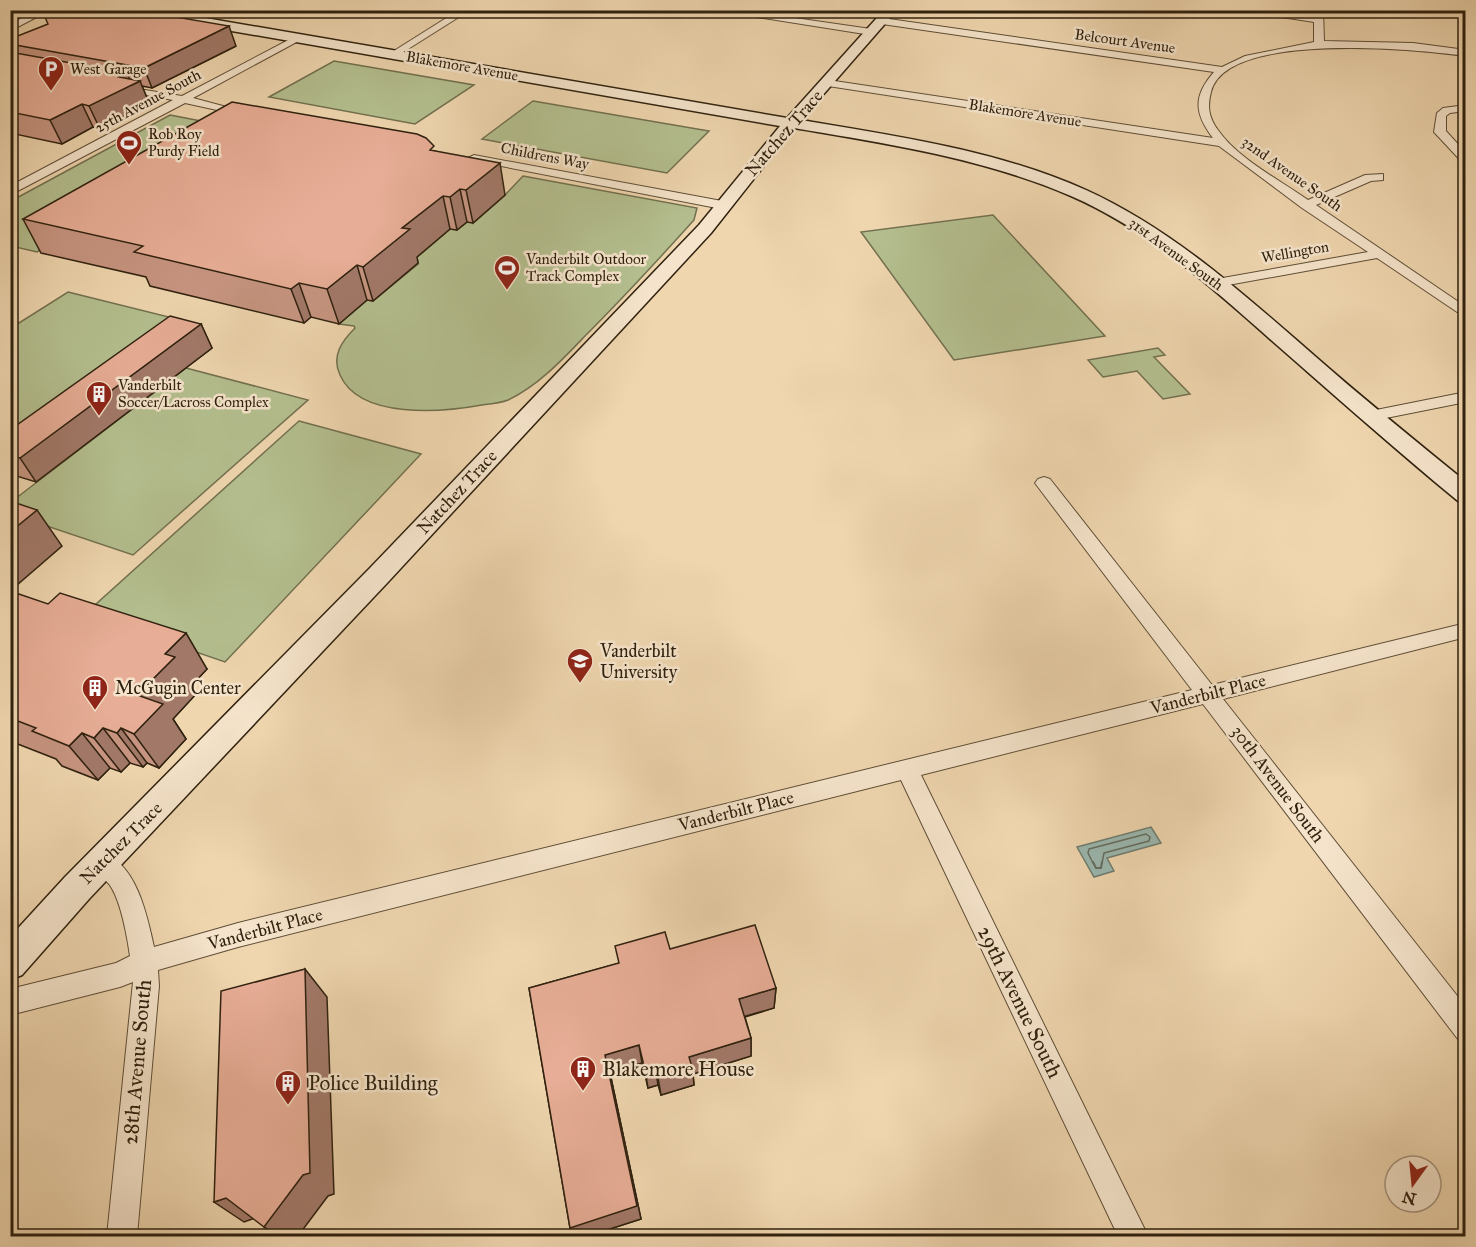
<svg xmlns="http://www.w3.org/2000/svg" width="1476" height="1247" font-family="'IM FELL Great Primer',serif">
<rect width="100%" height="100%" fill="#efd6af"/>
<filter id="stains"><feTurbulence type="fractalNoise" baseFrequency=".00333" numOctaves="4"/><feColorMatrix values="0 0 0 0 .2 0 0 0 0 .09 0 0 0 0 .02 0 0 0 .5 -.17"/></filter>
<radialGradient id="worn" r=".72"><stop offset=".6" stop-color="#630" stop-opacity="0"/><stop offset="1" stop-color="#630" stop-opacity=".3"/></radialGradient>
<g fill="#b4bf8f" stroke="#72704f" stroke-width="1.5">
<path d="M 334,61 L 474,85 L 415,124 L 269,97 Z"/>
<path d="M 533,101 L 709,131 L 667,173 L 482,139 Z"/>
<path d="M 170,115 L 227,126 L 242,131 L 37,252 L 11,246 L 11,201 Z"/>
<path d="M 523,176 L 697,208 L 694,220 C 658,260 623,298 585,336 C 563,359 538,386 508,400 C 501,403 491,404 482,405 C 443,412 360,420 340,375 C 331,356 342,341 355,328 L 354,326 L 339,324 L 367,300 L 373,301 L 418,264 L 411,262 L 450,229 L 457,230 L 467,222 L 473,223 L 505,195 Z"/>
<path d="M 993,215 L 1105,336 L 954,360 L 861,232 Z"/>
<path d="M 68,292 L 201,325 L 11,466 L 11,328 Z"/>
<path d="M 1158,348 L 1165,355 L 1154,357 L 1190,394 L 1163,399 L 1137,371 L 1103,377 L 1088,360 Z"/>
<path d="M 186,368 L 308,400 L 133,555 L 11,514 L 11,502 Z"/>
<path d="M 299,421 L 421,454 L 225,662 L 85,614 Z"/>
</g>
<path fill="#9ab8b0" stroke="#6f7c70" stroke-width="1.5" d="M 1151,827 L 1161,843 L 1107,858 L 1114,871 L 1094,877 L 1077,847 Z"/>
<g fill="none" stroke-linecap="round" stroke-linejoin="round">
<path stroke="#646c60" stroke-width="1.5" d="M 1093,863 L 1088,853 L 1089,849 L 1146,834 L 1150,837 L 1149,841 L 1104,853 L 1102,863"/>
<path stroke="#646c60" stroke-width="2" d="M 1093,862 L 1096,868 L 1101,868 L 1102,862"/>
<g stroke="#5f4e37" stroke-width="2">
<g id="street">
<path d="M 38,10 L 50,10 L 10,31 L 10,24 Z"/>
<path d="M 459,10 L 470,10 L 397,56 L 389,54 Z"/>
<path d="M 712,10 L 739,10 L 871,29 L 876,32 L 871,35 Z"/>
<path d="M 1235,10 L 1264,10 L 1314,17 L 1315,10 L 1323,10 L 1324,41 L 1413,43 L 1466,50 L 1466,56 C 1419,50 1226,30 1211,92 C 1207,107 1209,118 1218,130 C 1238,159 1280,180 1308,200 L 1365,175 L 1383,174 L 1383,180 L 1371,181 L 1316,205 L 1466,307 L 1466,318 L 1377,258 L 1217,287 L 1212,286 L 1210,283 L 1217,279 L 1368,252 L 1302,208 L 1219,146 L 828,86 L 823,83 L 828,80 L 1213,138 C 1194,113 1193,96 1214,72 L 882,24 L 877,21 L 882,18 L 1222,67 L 1245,56 L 1314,42 L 1314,22 Z"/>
<path d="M 296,36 L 304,38 L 193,98 L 249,113 L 249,117 L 185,103 L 10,195 L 10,186 L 173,100 L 114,89 L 114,85 L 182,96 Z"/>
<path d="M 1466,105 L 1466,111 L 1450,113 L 1446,116 L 1446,131 L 1466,153 L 1466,163 L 1462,162 L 1434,132 L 1437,113 L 1443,108 Z"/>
<path d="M 474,155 L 722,201 L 728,205 L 722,209 L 470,160 L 468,158 Z"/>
<path d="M 1466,392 L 1466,402 L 1371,421 L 1363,416 L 1371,411 Z"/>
<path d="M 1044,477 L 1050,479 L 1212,685 L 1466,623 L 1466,637 L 1223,699 L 1466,1007 L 1466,1042 L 1457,1038 L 1203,704 L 921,775 L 1148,1236 L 1118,1236 L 901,780 L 238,947 L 158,970 L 159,986 L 137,1236 L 107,1236 L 133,982 L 120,987 L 10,1015 L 10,989 L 116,963 L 130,956 C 127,936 121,900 109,884 C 102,876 95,873 90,863 L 94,855 L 102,852 C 137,865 147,915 154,947 L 238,923 L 1192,690 L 1038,487 L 1035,483 L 1038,479 Z"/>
</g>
</g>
<g stroke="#2f210f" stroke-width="3">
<path id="secondary" d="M 128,10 L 159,10 L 787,118 L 884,10 L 897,10 L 801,120 C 896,136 997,150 1086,190 C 1170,228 1240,291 1309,351 C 1360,396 1413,439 1466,482 L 1466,503 L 1458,501 L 1435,482 C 1379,435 1325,387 1270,339 C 1209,285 1147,229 1071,196 C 983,158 888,144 794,128 L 711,233 L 388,582 L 89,899 L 22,975 L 10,980 L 10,937 L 65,877 L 370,568 L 699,225 L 780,126 L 134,14 Z"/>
</g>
<use href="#street" fill="#f5e4cb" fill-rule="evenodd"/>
<use href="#secondary" fill="#f5e4cb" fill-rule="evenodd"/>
</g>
<g fill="#c79581" stroke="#2f210f" stroke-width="1.5">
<path d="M 10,39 L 236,46 L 152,88 L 142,86 L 149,103 L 100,129 L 93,127 L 62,144 L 10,133 Z"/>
<path d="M 435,151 L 505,195 L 473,223 L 467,222 L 457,230 L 450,229 L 417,257 L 418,263 L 373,301 L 367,300 L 339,324 L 311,317 L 304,323 L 150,286 L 146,277 L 41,253 L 23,219 Z"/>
<path d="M 201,324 L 212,348 L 36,482 L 10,474 L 10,430 Z"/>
<path d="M 10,591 L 207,669 L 192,685 L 197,693 L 173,719 L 186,739 L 159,768 L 147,763 L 143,767 L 130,763 L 121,772 L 110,768 L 98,780 L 62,766 L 56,759 L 10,741 Z"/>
<path d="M 670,949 L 776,988 L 774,1008 L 745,1017 L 751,1038 L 751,1056 L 693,1074 L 694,1085 L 661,1095 L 658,1085 L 648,1088 L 642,1063 L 610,1073 L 641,1219 L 588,1236 L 574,1236 L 570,1228 L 529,988 Z"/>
</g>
<g fill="#a27969" stroke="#2f210f" stroke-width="1.5">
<path d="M 229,26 L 236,46 L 152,88 L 144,68 Z"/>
<path d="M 127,73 L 132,85 L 140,81 L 149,103 L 100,129 L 89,106 L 119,77 Z"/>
<path d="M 82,104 L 93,127 L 62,144 L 50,120 Z"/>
<path d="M 500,163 L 505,195 L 473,223 L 466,190 Z"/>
<path d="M 460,189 L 467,222 L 457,230 L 450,197 Z"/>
<path d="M 443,196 L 450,229 L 417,257 L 418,263 L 373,301 L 363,267 L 402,228 Z"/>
<path d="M 357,265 L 367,300 L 339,324 L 327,289 Z"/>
<path d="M 299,283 L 311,317 L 304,323 L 291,289 Z"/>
<path d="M 201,324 L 212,348 L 36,482 L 20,458 Z"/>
<path d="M 37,510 L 62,546 L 10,591 L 10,532 Z"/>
<path d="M 186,633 L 207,669 L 192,685 L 197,693 L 173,719 L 186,739 L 159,768 L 134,734 L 137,695 L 165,654 Z"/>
<path d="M 103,728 L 130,763 L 121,772 L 94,738 Z"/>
<path d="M 121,728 L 147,763 L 143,767 L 117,733 Z"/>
<path d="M 82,733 L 110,768 L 98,780 L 69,746 Z"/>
<path d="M 305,969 L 327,997 L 334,1194 L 328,1196 L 298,1236 L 278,1236 L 264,1227 Z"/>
<path d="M 776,988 L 774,1008 L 739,1018 L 739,999 Z"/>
<path d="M 751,1038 L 751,1056 L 693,1074 L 694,1085 L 661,1095 L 658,1078 L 689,1057 Z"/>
<path d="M 639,1045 L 642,1063 L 610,1073 L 641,1219 L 588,1236 L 574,1236 L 570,1228 L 605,1055 Z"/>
<path d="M 655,1067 L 658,1085 L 648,1088 L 645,1070 Z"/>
<path d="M 226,1198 L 255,1218 L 244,1222 L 214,1202 Z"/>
</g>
<g fill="#e7ad96" stroke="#2f210f" stroke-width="1.5">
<path d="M 42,10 L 135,10 L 229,26 L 144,68 L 10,44 L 10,39 L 48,24 Z"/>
<path d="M 10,52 L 127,73 L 119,77 L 140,81 L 89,106 L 82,104 L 50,120 L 10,112 Z"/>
<path d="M 232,102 L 417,134 L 426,138 L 434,146 L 430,150 L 500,163 L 466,190 L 460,189 L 450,197 L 443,196 L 402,228 L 410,229 L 363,267 L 357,265 L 327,289 L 299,283 L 291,289 L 134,252 L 143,246 L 23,219 Z"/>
<path d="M 170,316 L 201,324 L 20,458 L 10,455 L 10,430 Z"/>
<path d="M 10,501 L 37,510 L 10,532 Z"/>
<path d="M 10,591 L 48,604 L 60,593 L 186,633 L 165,654 L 175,657 L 137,695 L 163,704 L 134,734 L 121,728 L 117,733 L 103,728 L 94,738 L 82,733 L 69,746 L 32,731 L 36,728 L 10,718 Z"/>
<path d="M 755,925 L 776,988 L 739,999 L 751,1038 L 689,1057 L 692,1067 L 658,1078 L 655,1067 L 645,1070 L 639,1045 L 605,1055 L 637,1206 L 570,1228 L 529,988 L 619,963 L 615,946 L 665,932 L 670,949 Z"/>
<path d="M 305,969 L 310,1173 L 303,1175 L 264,1227 L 226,1198 L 214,1202 L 221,991 Z"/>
</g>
<defs>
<g id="parking-pin" transform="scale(1.35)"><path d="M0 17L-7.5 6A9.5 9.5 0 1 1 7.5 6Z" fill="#8f2418" stroke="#f5e4cb"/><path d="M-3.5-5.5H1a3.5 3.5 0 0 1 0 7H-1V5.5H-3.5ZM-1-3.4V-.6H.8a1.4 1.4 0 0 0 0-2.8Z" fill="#fff"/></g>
<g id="stadium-pin" transform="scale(1.35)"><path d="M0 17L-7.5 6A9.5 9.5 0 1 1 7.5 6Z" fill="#8f2418" stroke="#f5e4cb"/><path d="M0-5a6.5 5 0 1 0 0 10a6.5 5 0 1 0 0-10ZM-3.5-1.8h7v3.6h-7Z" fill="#fff"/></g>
<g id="building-pin" transform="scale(1.35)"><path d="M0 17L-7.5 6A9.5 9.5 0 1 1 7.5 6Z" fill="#8f2418" stroke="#f5e4cb"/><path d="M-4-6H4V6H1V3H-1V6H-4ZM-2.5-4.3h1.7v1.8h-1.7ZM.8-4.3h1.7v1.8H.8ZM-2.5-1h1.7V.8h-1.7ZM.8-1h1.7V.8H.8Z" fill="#fff"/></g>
<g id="university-pin" transform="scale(1.35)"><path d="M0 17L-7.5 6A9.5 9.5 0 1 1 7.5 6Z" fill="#8f2418" stroke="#f5e4cb"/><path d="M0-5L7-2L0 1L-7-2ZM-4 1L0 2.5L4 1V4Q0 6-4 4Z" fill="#fff"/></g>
</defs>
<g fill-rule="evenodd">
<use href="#parking-pin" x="51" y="69"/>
<use href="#stadium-pin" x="129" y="143"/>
<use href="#stadium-pin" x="507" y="268"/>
<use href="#building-pin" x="99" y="394"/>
<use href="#university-pin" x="580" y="661"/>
<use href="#building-pin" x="95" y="688"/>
<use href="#building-pin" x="583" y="1069"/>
<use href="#building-pin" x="288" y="1083"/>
</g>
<g text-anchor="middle" stroke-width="5" stroke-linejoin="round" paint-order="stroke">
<g font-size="15" fill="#2f210f" stroke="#f5e4cb">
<text transform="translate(1125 41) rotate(8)" y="5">Belcourt Avenue</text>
<text transform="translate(462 66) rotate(10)" y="5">Blakemore Avenue</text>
<text transform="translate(148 101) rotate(-28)" y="5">25th Avenue South</text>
<text transform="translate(1025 113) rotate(9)" y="5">Blakemore Avenue</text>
<text transform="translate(545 156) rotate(11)" y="5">Childrens Way</text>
<text transform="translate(1292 174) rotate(35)" y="5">32nd Avenue South</text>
<text transform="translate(1295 252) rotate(-10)" y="5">Wellington</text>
<text transform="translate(1176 254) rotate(36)" y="5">31st Avenue South</text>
</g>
<g font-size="15" fill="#2f210f" stroke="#f5e4cb" text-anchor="start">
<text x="70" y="74">West Garage</text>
<text x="148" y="139">Rob Roy<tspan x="148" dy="17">Purdy Field</tspan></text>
<text x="526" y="264">Vanderbilt Outdoor<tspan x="526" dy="17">Track Complex</tspan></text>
<text x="118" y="390">Vanderbilt<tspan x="118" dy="17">Soccer/Lacross Complex</tspan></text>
</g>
<g font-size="18" fill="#2f210f" stroke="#f5e4cb">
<text transform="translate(784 133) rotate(-49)" y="6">Natchez Trace</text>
<text transform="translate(457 492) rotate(-47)" y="6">Natchez Trace</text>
<text transform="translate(1208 694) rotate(-14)" y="6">Vanderbilt Place</text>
<text transform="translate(1278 784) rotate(53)" y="6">30th Avenue South</text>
<text transform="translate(736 811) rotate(-14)" y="6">Vanderbilt Place</text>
<text transform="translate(121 843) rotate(-45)" y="6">Natchez Trace</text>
<text transform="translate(265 929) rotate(-15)" y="6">Vanderbilt Place</text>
</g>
<g font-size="18" fill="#2f210f" stroke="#f5e4cb" text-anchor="start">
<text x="600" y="657">Vanderbilt<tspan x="600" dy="21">University</tspan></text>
<text x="115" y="694">McGugin Center</text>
</g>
<g font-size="21" fill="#2f210f" stroke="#f5e4cb">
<text transform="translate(1020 1002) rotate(64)" y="7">29th Avenue South</text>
<text transform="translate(137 1062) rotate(-85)" y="7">28th Avenue South</text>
</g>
<g font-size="21" fill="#2f210f" stroke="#f5e4cb" text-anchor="start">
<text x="602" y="1076">Blakemore House</text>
<text x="308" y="1090">Police Building</text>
</g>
</g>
<rect width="1476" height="1247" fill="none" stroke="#efd6af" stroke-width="36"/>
<rect x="12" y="12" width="1452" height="1223" fill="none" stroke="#2f210f" stroke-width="3"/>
<rect x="18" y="18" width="1440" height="1211" fill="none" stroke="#2f210f" stroke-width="1.5"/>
<g transform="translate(1413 1184) rotate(195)"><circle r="28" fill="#f5e4cb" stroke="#a69680" stroke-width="1.5"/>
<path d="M0-4.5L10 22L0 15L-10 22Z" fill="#8f2418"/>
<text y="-9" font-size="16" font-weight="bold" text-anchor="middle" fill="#2f210f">N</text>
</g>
<rect width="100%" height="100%" filter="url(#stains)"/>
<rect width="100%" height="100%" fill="url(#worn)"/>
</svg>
